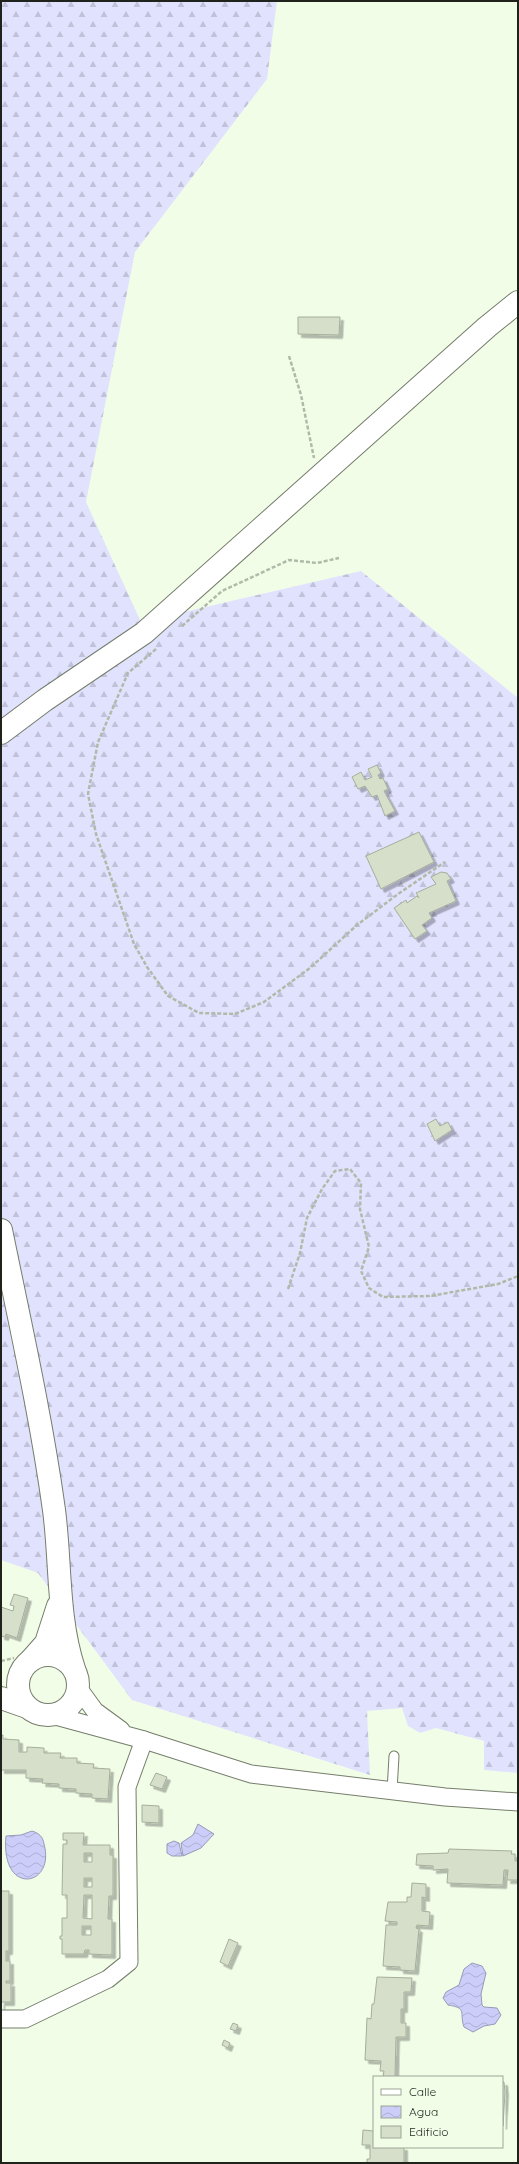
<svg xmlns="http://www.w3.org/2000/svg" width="519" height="2164" font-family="Quicksand,sans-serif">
<defs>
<pattern id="forest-firs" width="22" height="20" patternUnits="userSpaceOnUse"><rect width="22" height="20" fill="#e1e3fe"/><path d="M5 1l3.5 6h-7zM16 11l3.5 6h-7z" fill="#c1c2d9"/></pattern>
<pattern id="water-waves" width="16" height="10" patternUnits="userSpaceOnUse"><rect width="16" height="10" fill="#cccdf9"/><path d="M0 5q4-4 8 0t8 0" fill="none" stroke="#afb0d5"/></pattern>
<filter id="shadow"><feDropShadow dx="3.5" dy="3.5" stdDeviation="0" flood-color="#0004"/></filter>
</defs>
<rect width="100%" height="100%" fill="#f2fde8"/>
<path fill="url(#forest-firs)" d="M 1,1 L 277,1 L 267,79 L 135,252 L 86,502 L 141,622 L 361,571 L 518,698 L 518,1773 L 484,1770 L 484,1741 L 436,1728 L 420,1733 L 408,1726 L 402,1708 L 367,1711 L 370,1775 L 132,1700 L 38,1573 L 1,1560 Z"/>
<g fill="url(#water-waves)" stroke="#989ab7">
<path d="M 198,1824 L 214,1834 L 201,1848 L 183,1856 L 181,1843 L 193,1835 Z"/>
<path d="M 32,1831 C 39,1833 43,1837 44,1844 C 56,1887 0,1897 6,1836 L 21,1835 Z"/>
<path d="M 174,1841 L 179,1843 L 182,1856 L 172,1856 L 167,1853 L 167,1844 Z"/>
<path d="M 472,1963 L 482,1966 L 486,1973 L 481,1994 L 482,2005 L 484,2007 L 497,2008 L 501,2015 L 495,2024 L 484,2026 L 473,2032 L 464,2027 C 459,2013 468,2008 448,2005 L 443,1998 L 446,1992 L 459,1985 L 464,1969 Z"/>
</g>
<g fill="#d5dfca" stroke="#a5ae9b" fill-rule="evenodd" filter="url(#shadow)">
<path d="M 298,317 L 340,317 L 339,335 L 298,334 Z"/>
<path d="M 377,765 L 381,773 L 378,775 L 380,779 L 383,778 L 388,789 L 384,791 L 395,811 L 385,816 L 377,795 L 372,797 L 365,786 L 358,789 L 352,777 L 361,772 L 365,780 L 372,777 L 368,769 Z"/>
<path d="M 419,832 L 434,862 L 381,889 L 366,856 Z"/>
<path d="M 441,872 L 447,873 L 451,879 L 447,881 L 456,901 L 429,913 L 432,918 L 422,925 L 427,931 L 415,939 L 394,908 L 406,900 L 407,903 L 417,896 L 419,898 L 416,893 L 436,884 L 431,877 Z"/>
<path d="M 436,1119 L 440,1126 L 448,1122 L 452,1130 L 435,1141 L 427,1124 Z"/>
<path d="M 14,1594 L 28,1598 L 17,1638 L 6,1634 L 5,1637 L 1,1636 L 1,1607 L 13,1611 L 14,1606 L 10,1605 Z"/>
<path d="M 1,1735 L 3,1735 L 3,1739 L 19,1740 L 19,1752 L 27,1752 L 27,1747 L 44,1748 L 44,1753 L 61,1753 L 60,1758 L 77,1758 L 77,1763 L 94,1764 L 93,1768 L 110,1769 L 108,1799 L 92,1798 L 92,1794 L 76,1793 L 76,1789 L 59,1788 L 59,1784 L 42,1783 L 43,1779 L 26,1778 L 26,1770 L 1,1770 Z"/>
<path d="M 156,1773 L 167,1777 L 162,1789 L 150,1785 Z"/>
<path d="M 142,1805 L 159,1806 L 159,1823 L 142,1822 Z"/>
<path d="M 63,1833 L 84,1833 L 83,1845 L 110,1845 L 110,1855 L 113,1855 L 113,1896 L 109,1896 L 108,1919 L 112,1919 L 112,1955 L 89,1954 L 89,1950 L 85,1950 L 84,1954 L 62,1954 L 62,1939 L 60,1939 L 60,1936 L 62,1936 L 62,1918 L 67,1918 L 67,1895 L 62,1895 L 63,1844 L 67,1844 L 67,1840 L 63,1840 ZM 84,1853 L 92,1853 L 92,1862 L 84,1862 ZM 84,1878 L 92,1878 L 92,1887 L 84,1887 ZM 84,1895 L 92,1895 L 92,1919 L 83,1918 ZM 82,1926 L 91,1926 L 91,1935 L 82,1935 Z"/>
<path d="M 449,1849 L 512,1851 L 511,1854 L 515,1854 L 515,1861 L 518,1861 L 518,1880 L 507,1880 L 508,1870 L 504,1870 L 503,1885 L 447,1883 L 448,1869 L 433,1870 L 433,1866 L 416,1865 L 417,1854 L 448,1853 Z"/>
<path d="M 412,1883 L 426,1884 L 426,1898 L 422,1897 L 422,1911 L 430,1912 L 429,1926 L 417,1925 L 416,1928 L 419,1929 L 415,1971 L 400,1970 L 400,1967 L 383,1966 L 386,1925 L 397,1925 L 397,1922 L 385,1921 L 388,1902 L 407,1902 L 407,1897 L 411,1897 Z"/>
<path d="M 1,1891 L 9,1891 L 9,1951 L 6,1951 L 6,1961 L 10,1961 L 10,1981 L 6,1981 L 6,1983 L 11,1983 L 11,2002 L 1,2002 L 1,2007 Z"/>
<path d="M 229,1939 L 238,1943 L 228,1966 L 220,1962 Z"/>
<path d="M 377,1977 L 412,1978 L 411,1992 L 404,1992 L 404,2009 L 401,2009 L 401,2023 L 406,2023 L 406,2037 L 396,2037 L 395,2077 L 383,2077 L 384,2071 L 380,2071 L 381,2061 L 365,2060 L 367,2018 L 371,2019 L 372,2004 L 374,2004 Z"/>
<path d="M 233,2023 L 238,2025 L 236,2031 L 230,2029 Z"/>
<path d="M 224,2040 L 230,2043 L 228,2048 L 222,2045 Z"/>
<path d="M 502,2082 L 504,2082 L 505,2092 L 503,2126 Z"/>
<path d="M 363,2130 L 374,2131 L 374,2147 L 404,2147 L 404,2163 L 367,2163 L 367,2159 L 370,2159 L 370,2145 L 362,2145 Z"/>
</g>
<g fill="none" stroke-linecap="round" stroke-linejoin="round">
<g stroke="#757d6b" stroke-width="11">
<path id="service" d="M 392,1791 L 394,1756"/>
</g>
<g stroke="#757d6b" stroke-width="19">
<g id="minor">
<path d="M 79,1689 L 95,1711 L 121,1730"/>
<path d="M 52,1715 L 144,1740 L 251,1774 L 445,1797 L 518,1802"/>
<path d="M 1,2019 L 25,2019 L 108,1979 L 129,1962 L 127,1787 L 144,1740"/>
</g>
</g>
<g stroke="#757d6b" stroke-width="24">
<g id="tertiary">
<path d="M 1,733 L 45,700 L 144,633 L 487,327 L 518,302"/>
<path d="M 1,1230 C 20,1323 41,1416 54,1510 C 61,1563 57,1617 74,1669"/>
<circle cx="48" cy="1685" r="30"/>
<path d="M 31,1660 L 46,1643 L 58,1606"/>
<path d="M 1,1698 L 27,1707"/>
</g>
</g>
<g stroke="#b1baa9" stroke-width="2.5" stroke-dasharray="4 2" stroke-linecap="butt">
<path d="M 289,356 L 301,395 L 314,458"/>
<path d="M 182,626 L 222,591 L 289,560 L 317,563 L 339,558"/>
<path d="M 156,649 L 128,673 L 98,742 L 88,794 L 96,834 L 134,944 L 147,967 L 168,996 L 199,1013 L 235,1014 L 264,1002 L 310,968 L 357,925 L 398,894 L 445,862"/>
<path d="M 288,1289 L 300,1253 L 307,1218 L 322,1189 L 335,1171 L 350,1169 L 361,1183 L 360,1209 L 369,1247 L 361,1271 L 369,1288 L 383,1297 L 430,1296 L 498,1284 L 518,1276"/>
<path d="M 1,1661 L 14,1658"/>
</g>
<use href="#service" stroke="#fff" stroke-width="9"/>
<use href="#minor" stroke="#fff" stroke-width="17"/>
<use href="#tertiary" stroke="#fff" stroke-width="22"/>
</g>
<rect width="519" height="2164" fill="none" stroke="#1f231c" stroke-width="4"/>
<rect x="373" y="2076" width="130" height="72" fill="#f2fde8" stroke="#9ea696"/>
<rect x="381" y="2089" width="20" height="6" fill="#ffffff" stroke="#9ea696"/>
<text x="409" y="2096" font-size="12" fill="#1f231c">Calle</text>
<rect x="381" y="2106" width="20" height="12" fill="url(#water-waves)" stroke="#9ea696"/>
<text x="409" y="2116" font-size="12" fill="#1f231c">Agua</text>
<rect x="381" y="2126" width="20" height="12" fill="#d5dfca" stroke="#9ea696"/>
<text x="409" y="2136" font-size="12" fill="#1f231c">Edificio</text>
</svg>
